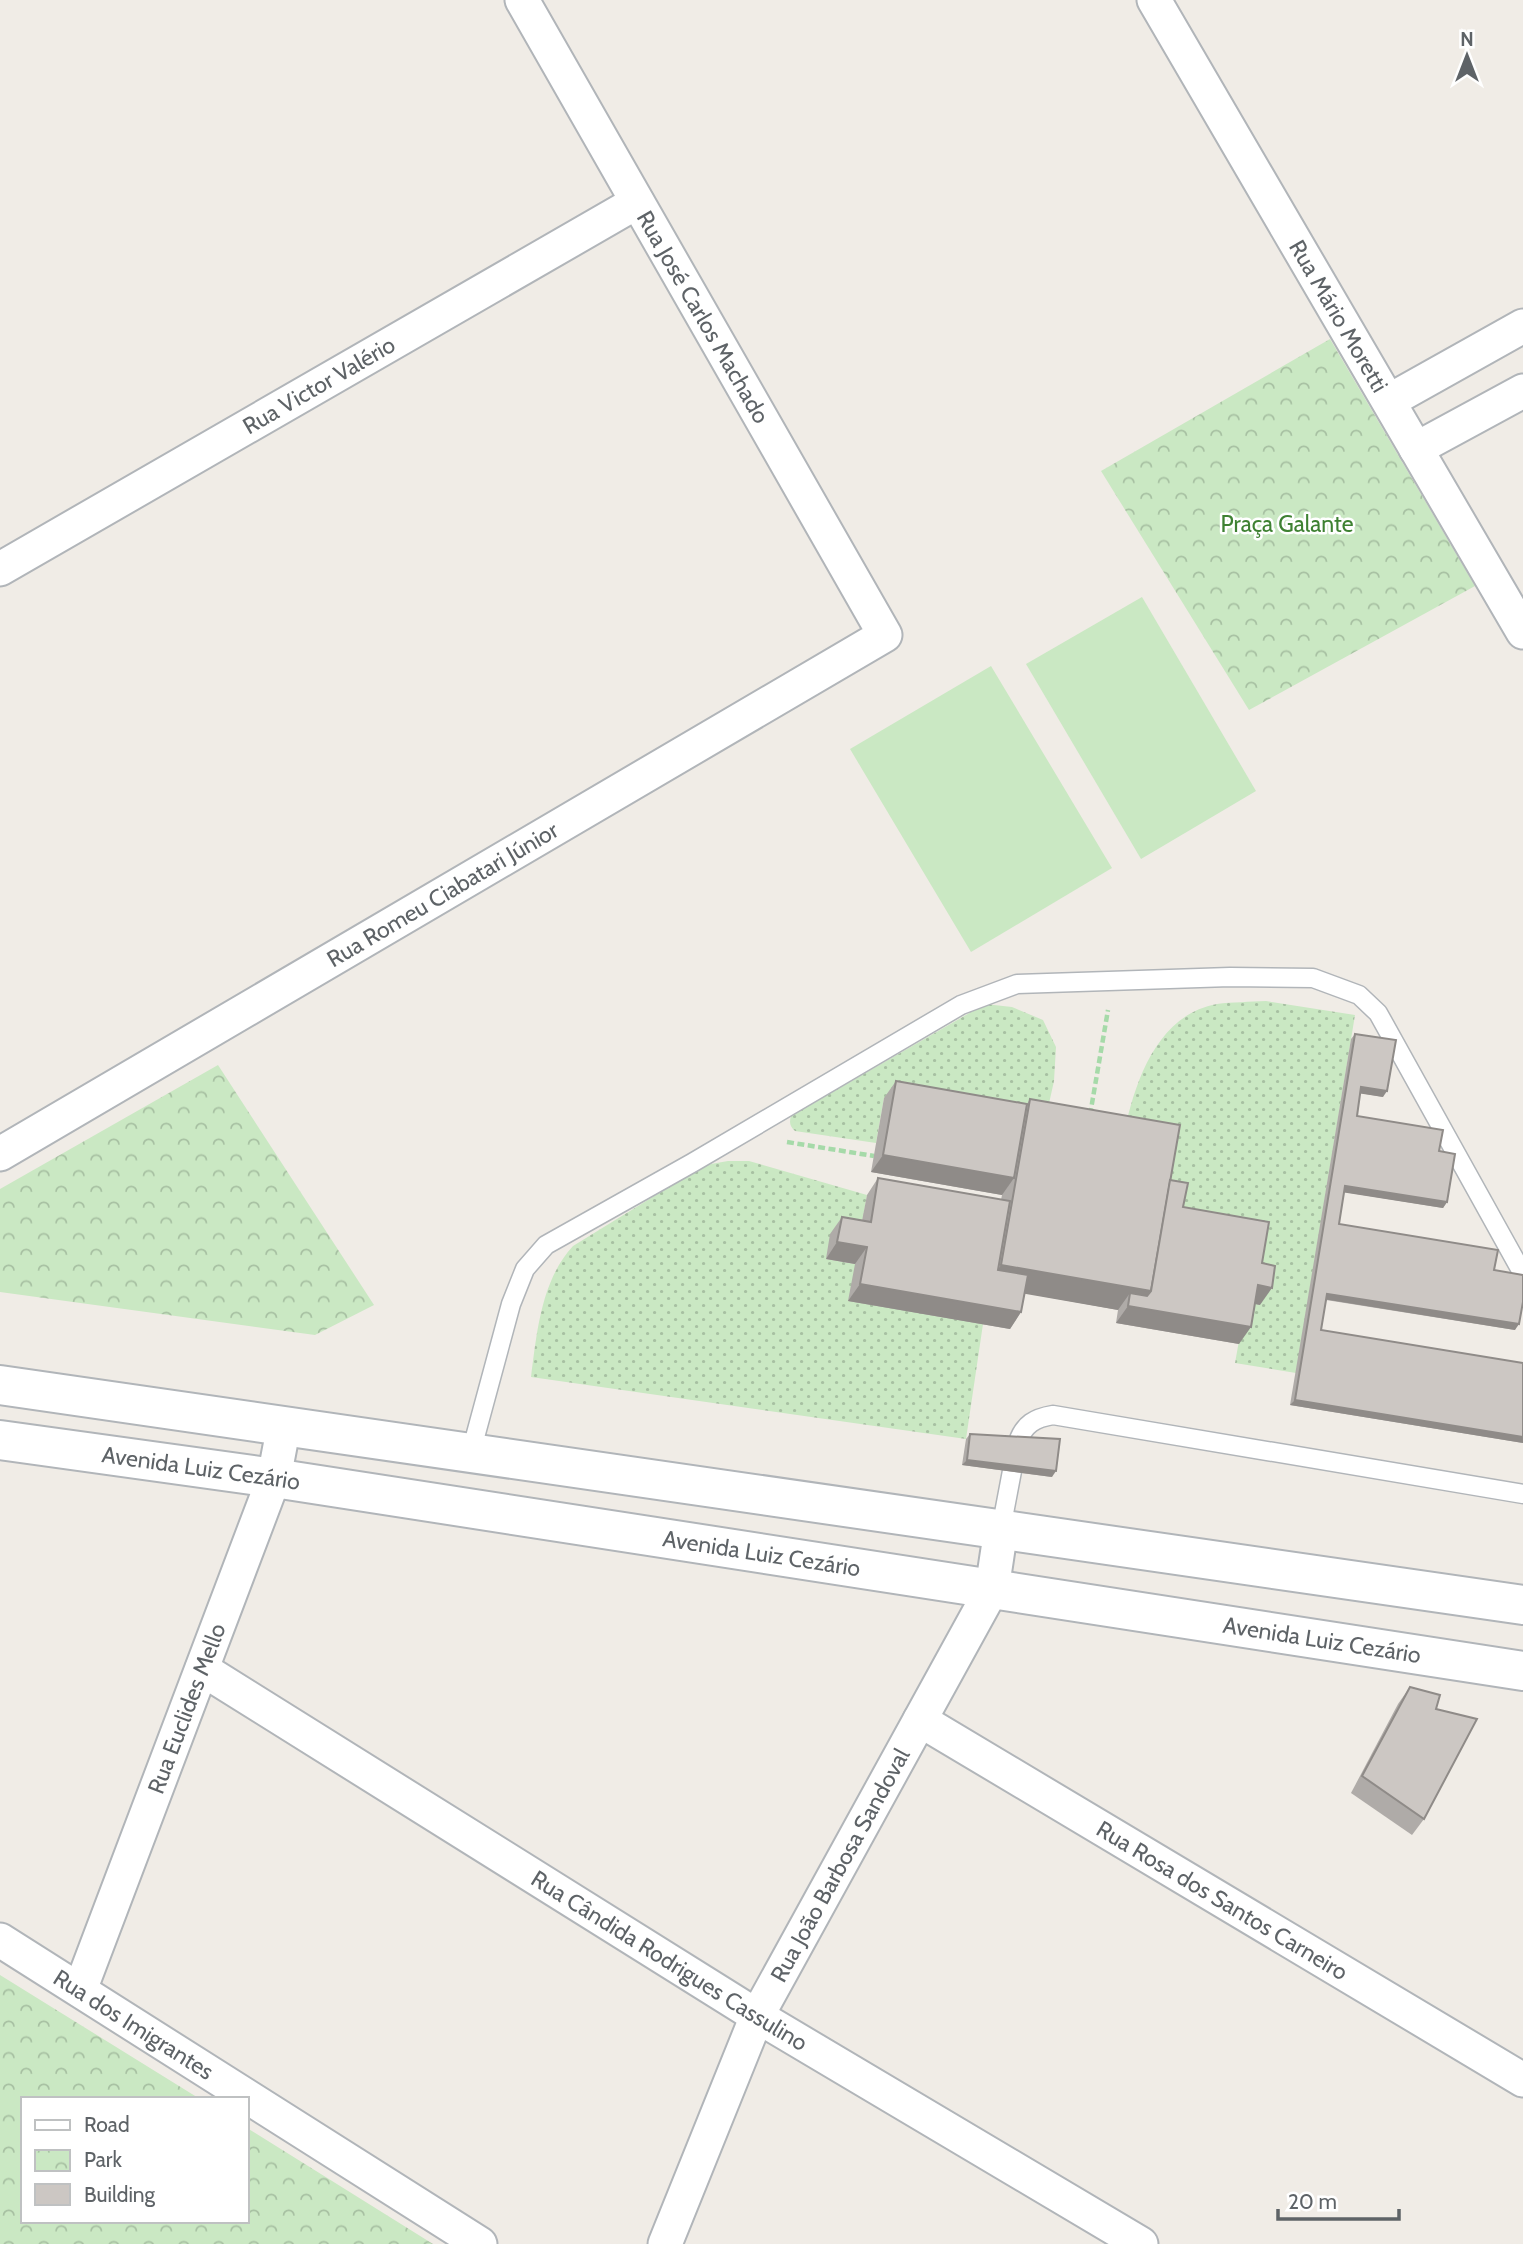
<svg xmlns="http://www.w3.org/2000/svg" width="1523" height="2244" font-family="Cabin,sans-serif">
<defs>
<pattern id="grass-dots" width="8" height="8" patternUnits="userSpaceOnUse" patternTransform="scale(1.75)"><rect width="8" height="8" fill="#cae8c3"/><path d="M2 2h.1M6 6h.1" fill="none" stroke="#a7c0a2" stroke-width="1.8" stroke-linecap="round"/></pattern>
<pattern id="park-crowns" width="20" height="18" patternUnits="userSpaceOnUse" patternTransform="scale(1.75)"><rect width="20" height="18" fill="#cae8c3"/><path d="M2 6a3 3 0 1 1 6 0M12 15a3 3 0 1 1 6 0" fill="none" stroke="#a7c0a2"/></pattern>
</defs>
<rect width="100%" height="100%" fill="#f0ece6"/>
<g fill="url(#grass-dots)">
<path d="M 1266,1001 L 1355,1015 L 1296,1373 L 1235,1363 L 1246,1302 L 1260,1304 L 1172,1224 L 1123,1139 C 1133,1087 1155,1015 1217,1004 C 1232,1002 1250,1002 1266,1001 Z"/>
<path d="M 985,1004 L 1012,1007 L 1043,1020 L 1056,1047 L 1054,1081 L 1044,1126 L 884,1098 L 876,1143 L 795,1131 C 790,1126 789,1123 791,1116 Z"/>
<path d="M 728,1161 L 749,1161 L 867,1195 L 859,1239 L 826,1259 L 855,1264 L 983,1324 L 966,1439 L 531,1377 C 537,1332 541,1281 573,1246 L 695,1171 L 711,1164 Z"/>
</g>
<g fill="url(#park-crowns)">
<path d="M 1330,339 L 1475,586 L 1249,710 L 1101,471 Z"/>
<path d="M 218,1065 L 374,1305 L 315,1335 L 0,1292 L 0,1189 Z"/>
<path d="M 0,1975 L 200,2099 L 23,2099 L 23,2221 L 247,2221 L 247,2128 L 433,2244 L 0,2244 Z"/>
</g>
<g fill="#cae8c3">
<path d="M 1142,597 L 1256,791 L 1141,859 L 1026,664 Z"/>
<path d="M 991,666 L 1112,868 L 971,952 L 850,749 Z"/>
</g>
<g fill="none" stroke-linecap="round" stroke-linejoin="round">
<g stroke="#b1b5b9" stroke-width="21">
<g id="service">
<path d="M 1018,1442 C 1024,1424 1035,1418 1053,1415 L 1523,1494"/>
<path d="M 471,1452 L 511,1304 L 525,1269 L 546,1245 L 692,1163 L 961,1005 L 1017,984 L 1230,977 L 1313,978 L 1359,995 L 1378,1013 L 1523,1274"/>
<path d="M 1001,1529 L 1012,1471"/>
</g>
</g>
<g stroke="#b1b5b9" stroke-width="37">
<g id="minor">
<path id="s1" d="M 1154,0 L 1523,632"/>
<path d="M 1389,401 L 1523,326"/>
<path d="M 1416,449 L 1523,391"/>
<path id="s2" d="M 0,569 L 637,202"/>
<path id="s3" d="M 0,1154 L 885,635 L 522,0"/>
<path id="s4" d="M 202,1669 L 757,2016 L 1141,2244"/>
<path id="s5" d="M 920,1720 L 1523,2080"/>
<path id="s6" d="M 0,1940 L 480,2244"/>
<path id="s7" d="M 80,1990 L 274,1478 L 284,1425"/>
<path id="s8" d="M 665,2244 L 757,2016 L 992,1589 L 1001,1529"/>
</g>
</g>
<g stroke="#b1b5b9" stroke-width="42">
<g id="tertiary">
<path d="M 0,1385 L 1523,1605"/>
<path id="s9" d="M 0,1440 L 274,1478 L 1523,1671"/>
</g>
</g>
<g stroke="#a6daa9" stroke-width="4.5" stroke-dasharray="7 3.5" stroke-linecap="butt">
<path d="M 1090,1115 L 1108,1010"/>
<path d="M 787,1142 L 874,1156"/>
</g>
<use href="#service" stroke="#fff" stroke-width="18"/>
<use href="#minor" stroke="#fff" stroke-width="33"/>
<use href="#tertiary" stroke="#fff" stroke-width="38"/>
</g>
<g fill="#afaba8">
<path d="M 1355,1034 L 1383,1097 L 1360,1093 L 1357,1116 L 1439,1151 L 1447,1202 L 1443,1208 L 1344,1192 L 1339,1224 L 1494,1270 L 1515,1330 L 1326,1300 L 1321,1330 L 1523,1363 L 1523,1443 L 1290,1405 L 1351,1039 Z"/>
<path d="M 896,1081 L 1027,1104 L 1030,1099 L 1170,1180 L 1183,1207 L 1262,1263 L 1260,1305 L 1255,1304 L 1239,1344 L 1116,1323 L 1118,1310 L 1025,1293 L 1021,1312 L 1010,1329 L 848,1301 L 855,1264 L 826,1259 L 830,1234 L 842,1217 L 862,1221 L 867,1195 L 878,1178 L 1001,1200 L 1002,1195 L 871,1172 L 884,1098 Z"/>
<path d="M 970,1434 L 1052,1477 L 962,1465 L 966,1439 Z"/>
<path d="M 1410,1687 L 1436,1709 L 1424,1819 L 1412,1835 L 1351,1793 L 1398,1704 Z"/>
</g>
<g fill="#8f8b88">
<path d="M 1361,1087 L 1387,1091 L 1383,1097 L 1357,1093 Z"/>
<path d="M 883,1155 L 1014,1178 L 1002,1195 L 871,1172 Z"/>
<path d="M 1345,1186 L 1447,1202 L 1443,1208 L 1341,1192 Z"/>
<path d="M 837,1242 L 867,1247 L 855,1264 L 826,1259 Z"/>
<path d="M 1001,1265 L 1151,1291 L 1251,1327 L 1239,1344 L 1116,1323 L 1128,1306 L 1130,1293 L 1118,1310 L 986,1287 Z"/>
<path d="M 860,1284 L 1021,1312 L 1010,1329 L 848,1301 Z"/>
<path d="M 1258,1285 L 1272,1288 L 1260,1305 L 1246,1302 Z"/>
<path d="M 1327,1294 L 1519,1324 L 1515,1330 L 1323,1299 Z"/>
<path d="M 1295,1400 L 1523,1437 L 1523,1443 L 1290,1405 Z"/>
<path d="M 967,1460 L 1056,1471 L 1052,1477 L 962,1465 Z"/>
</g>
<g fill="#ccc7c3" stroke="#8f8b88" stroke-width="2">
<path d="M 1355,1034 L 1396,1040 L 1387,1091 L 1361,1087 L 1357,1116 L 1443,1130 L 1439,1151 L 1455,1154 L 1447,1202 L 1345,1186 L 1339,1224 L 1498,1250 L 1494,1270 L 1523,1275 L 1523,1302 L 1519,1324 L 1327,1294 L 1321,1330 L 1523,1363 L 1523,1437 L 1295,1400 Z"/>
<path d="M 896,1081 L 1027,1104 L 1014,1178 L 883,1155 Z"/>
<path d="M 1030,1099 L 1180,1125 L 1151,1291 L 1001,1265 Z"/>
<path d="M 878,1178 L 1010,1201 L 998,1270 L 1028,1275 L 1021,1312 L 860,1284 L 867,1247 L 837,1242 L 842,1217 L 871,1222 Z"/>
<path d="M 1170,1180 L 1188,1183 L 1183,1207 L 1269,1222 L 1262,1263 L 1275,1266 L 1272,1288 L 1258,1285 L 1251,1327 L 1128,1306 L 1130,1293 L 1147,1296 L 1151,1291 Z"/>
<path d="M 970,1434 L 1060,1439 L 1056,1471 L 967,1460 Z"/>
<path d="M 1410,1687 L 1440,1695 L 1436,1709 L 1477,1719 L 1424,1819 L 1362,1776 Z"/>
</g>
<g text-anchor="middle" stroke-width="5" stroke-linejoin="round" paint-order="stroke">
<g font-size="23" fill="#5e6367" stroke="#fff">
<text dy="8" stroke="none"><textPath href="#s1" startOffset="366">Rua Mário Moretti</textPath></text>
<text transform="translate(703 317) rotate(60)" y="8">Rua José Carlos Machado</text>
<text dy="8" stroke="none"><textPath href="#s2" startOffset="368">Rua Victor Valério</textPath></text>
<text dy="8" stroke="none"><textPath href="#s3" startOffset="513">Rua Romeu Ciabatari Júnior</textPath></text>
<text dy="8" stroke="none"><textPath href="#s9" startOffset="203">Avenida Luiz Cezário</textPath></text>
<text dy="8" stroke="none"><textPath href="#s9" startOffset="770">Avenida Luiz Cezário</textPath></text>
<text dy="8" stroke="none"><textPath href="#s9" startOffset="1337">Avenida Luiz Cezário</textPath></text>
<text dy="8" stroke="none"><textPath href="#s7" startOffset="301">Rua Euclides Mello</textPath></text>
<text dy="8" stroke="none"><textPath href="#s8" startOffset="418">Rua João Barbosa Sandoval</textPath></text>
<text dy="8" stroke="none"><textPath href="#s5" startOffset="352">Rua Rosa dos Santos Carneiro</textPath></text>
<text dy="8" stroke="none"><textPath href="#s4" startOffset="551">Rua Cândida Rodrigues Cassulino</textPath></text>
<text dy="8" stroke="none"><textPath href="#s6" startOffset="158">Rua dos Imigrantes</textPath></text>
</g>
<g font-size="23" fill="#3e8132" stroke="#fff">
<text x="1287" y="532">Praça Galante</text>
</g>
</g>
<rect x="21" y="2097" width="228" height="126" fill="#ffffff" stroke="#bfc1c2" stroke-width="2"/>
<rect x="35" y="2120" width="35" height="10" fill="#ffffff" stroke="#bfc1c2" stroke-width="2"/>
<text x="84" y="2132" font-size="21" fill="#5e6367">Road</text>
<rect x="35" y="2150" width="35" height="21" fill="url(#park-crowns)" stroke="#bfc1c2" stroke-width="2"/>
<text x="84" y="2167" font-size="21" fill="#5e6367">Park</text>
<rect x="35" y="2184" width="35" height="21" fill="#ccc7c3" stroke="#bfc1c2" stroke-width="2"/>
<text x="84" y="2202" font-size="21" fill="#5e6367">Building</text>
<g transform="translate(1467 56)" stroke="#ffffff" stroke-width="5" paint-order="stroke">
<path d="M0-5L12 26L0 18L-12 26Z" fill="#5e6367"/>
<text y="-10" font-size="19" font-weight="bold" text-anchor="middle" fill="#5e6367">N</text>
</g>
<path d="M1278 2209v10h121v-10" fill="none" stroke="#5e6367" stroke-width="3.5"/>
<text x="1288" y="2209" font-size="21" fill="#5e6367" stroke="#ffffff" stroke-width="5" paint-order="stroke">20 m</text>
</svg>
